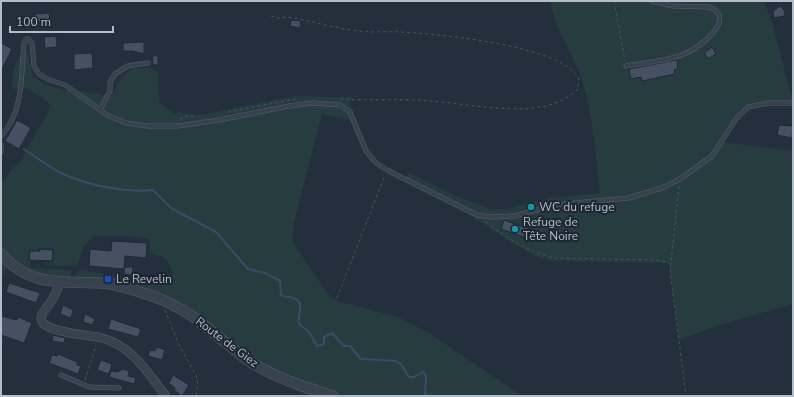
<svg xmlns="http://www.w3.org/2000/svg" width="794" height="397" font-family="'Nunito Sans',sans-serif">
<rect width="100%" height="100%" fill="#242f3e"/>
<path fill="#263c3f" d="M 551,1 L 764,1 L 773,25 L 793,103 C 745,105 749,102 723,142 L 793,151 L 793,304 L 719,325 L 679,340 L 669,263 L 552,261 L 537,257 L 517,246 L 472,216 L 390,175 L 375,165 L 365,153 L 352,120 L 322,114 L 294,222 L 292,241 L 323,287 L 331,297 L 337,301 L 398,317 L 429,333 L 522,396 L 308,396 L 271,379 L 229,353 L 188,319 L 169,310 L 167,299 L 74,282 L 76,274 L 80,270 L 158,283 L 168,281 L 173,273 C 168,259 165,256 150,254 L 149,239 L 126,236 L 94,236 L 84,246 L 77,266 L 45,265 L 45,263 L 53,262 L 54,249 L 38,248 L 37,250 L 29,250 L 28,260 L 30,260 L 31,268 L 72,270 L 69,283 L 59,282 L 9,263 L 1,281 L 1,182 L 4,181 L 11,170 L 23,159 L 25,152 L 48,112 L 50,106 L 48,102 L 27,88 L 15,90 L 12,86 C 12,71 15,59 27,49 L 33,77 C 55,92 68,89 92,93 C 99,94 105,96 111,97 C 119,83 123,67 142,68 C 148,68 153,68 158,72 L 159,102 L 175,114 L 178,112 L 199,115 L 295,96 L 353,97 L 350,103 C 357,123 362,149 378,163 C 386,169 397,173 406,177 L 410,173 L 454,195 L 491,209 L 505,209 L 551,198 L 600,193 C 596,156 593,119 583,83 C 577,61 550,20 551,1 Z"/>
<g fill="none" stroke-linecap="round" stroke-linejoin="round">
<path stroke="#394c67" stroke-width="2" d="M 24,149 C 37,158 49,167 63,174 C 87,185 127,193 153,190 L 171,208 L 216,232 L 248,269 L 265,273 L 280,281 L 281,295 C 285,298 289,296 293,298 C 306,302 297,314 299,324 L 309,332 L 317,346 L 324,344 L 324,337 L 332,333 L 344,346 L 350,346 L 361,359 L 396,361 L 401,364 L 409,377 L 414,377 L 423,372 L 426,377 L 425,393 L 428,396"/>
</g>
<g fill="#455162" stroke="#1f2835">
<path d="M 780,6 L 784,10 L 785,16 L 774,18 L 773,11 Z"/>
<path d="M 49,13 L 50,21 L 35,22 L 35,14 Z"/>
<path d="M 291,20 L 301,21 L 300,28 L 290,26 Z"/>
<path d="M 56,36 L 57,47 L 45,48 L 44,37 Z"/>
<path d="M 144,42 L 144,54 L 133,51 L 123,51 L 123,43 Z"/>
<path d="M 1,43 L 12,49 L 1,71 Z"/>
<path d="M 712,47 L 716,54 L 708,59 L 704,53 Z"/>
<path d="M 92,53 L 93,68 L 74,70 L 74,54 Z"/>
<path d="M 152,56 L 158,56 L 158,65 L 153,65 Z"/>
<path d="M 677,60 L 678,69 L 674,70 L 675,74 L 642,81 L 641,77 L 631,79 L 629,69 Z"/>
<path d="M 17,120 L 31,128 L 19,149 L 5,141 Z"/>
<path d="M 779,125 L 793,126 L 792,138 L 777,135 Z"/>
<path d="M 504,220 L 530,229 L 527,238 L 501,229 Z"/>
<path d="M 112,241 L 147,243 L 146,258 L 125,256 L 124,269 L 89,266 L 90,249 L 111,251 Z"/>
<path d="M 40,249 L 53,250 L 52,261 L 29,260 L 30,251 L 40,251 Z"/>
<path d="M 125,267 L 133,267 L 132,275 L 124,274 Z"/>
<path d="M 9,283 L 40,293 L 36,303 L 6,292 Z"/>
<path d="M 63,305 L 73,310 L 71,318 L 60,314 Z"/>
<path d="M 85,314 L 95,319 L 92,325 L 83,322 Z"/>
<path d="M 1,316 L 17,320 L 18,317 L 32,323 L 24,343 L 1,335 Z"/>
<path d="M 111,319 L 141,329 L 138,337 L 108,329 Z"/>
<path d="M 53,335 L 65,338 L 64,343 L 52,341 Z"/>
<path d="M 157,347 L 165,350 L 162,360 L 148,356 L 150,350 L 155,351 Z"/>
<path d="M 58,354 L 77,362 L 77,365 L 81,366 L 78,374 L 49,363 L 52,355 L 57,356 Z"/>
<path d="M 101,360 L 112,364 L 109,374 L 97,370 Z"/>
<path d="M 123,369 L 129,371 L 128,376 L 136,378 L 134,384 L 109,377 L 111,371 L 118,372 Z"/>
<path d="M 173,375 L 189,385 L 182,396 L 174,390 L 175,388 L 169,383 Z"/>
</g>
<g fill="none" stroke-linecap="round" stroke-linejoin="round">
<g stroke="#565f6c" stroke-width="5">
<g id="service">
<path d="M 626,66 C 643,63 668,61 684,54 C 697,49 724,29 719,15 L 715,10 L 709,7 L 673,6 L 652,1"/>
<path d="M 100,110 L 110,91 L 110,82 L 115,74 L 128,66 L 148,63"/>
<path d="M 1,136 C 24,112 21,74 24,43 L 26,39 L 28,39 L 32,43 L 34,66 L 39,74 L 47,79 L 65,85 L 107,115 L 126,123 L 148,126 L 178,126 L 219,120 L 289,106 L 313,103 L 340,105 L 350,112 L 366,151 L 376,163 L 387,170 L 477,215 L 490,217 L 515,216 L 554,205 L 628,198 L 662,188 L 680,179 L 712,156 L 736,119 L 748,107 L 769,103 L 793,103"/>
<path d="M 1,145 L 1,152"/>
<path d="M 61,375 L 89,387 L 119,388"/>
</g>
</g>
<g stroke="#565f6c" stroke-width="9">
<path id="minor" d="M 59,282 C 58,298 40,312 41,319 C 43,333 90,335 102,338 C 134,347 147,373 166,396"/>
</g>
<g stroke="#565f6c" stroke-width="11">
<path id="tertiary" d="M 1,254 C 34,291 67,279 111,284 C 121,286 131,289 140,292 C 158,297 177,306 192,316 C 213,331 231,349 252,363 C 278,379 305,387 333,396"/>
</g>
<g stroke="#44595c" stroke-width="1" stroke-dasharray="3 3" stroke-linecap="butt">
<path d="M 614,1 L 625,61"/>
<path d="M 271,16 L 279,18 L 288,17 C 312,21 336,29 360,31 C 373,33 386,31 399,32 C 433,33 568,46 579,80 L 577,90 C 542,123 471,103 429,101 C 400,98 370,101 341,99"/>
<path d="M 228,112 L 295,99"/>
<path d="M 180,119 L 185,116 L 195,117"/>
<path d="M 679,186 L 670,271 L 686,396"/>
<path d="M 486,222 C 505,238 530,252 555,258 L 656,260 L 669,263"/>
<path d="M 337,298 L 385,175"/>
<path d="M 165,310 L 179,345 L 196,375 L 198,384 L 196,396"/>
<path d="M 85,380 L 96,345"/>
</g>
<use href="#service" stroke="#38414e" stroke-width="4"/>
<use href="#minor" stroke="#38414e" stroke-width="8"/>
<use href="#tertiary" stroke="#38414e" stroke-width="10"/>
</g>
<g fill="#0f9aa8" stroke="#1d2633" stroke-width="1.5">
<circle cx="531" cy="207" r="4"/>
<circle cx="515" cy="229" r="4"/>
</g>
<rect fill="#1a4fb4" stroke="#1d2633" stroke-width="1.5" x="104" y="275" width="8" height="8" rx="2"/>
<g text-anchor="middle" stroke-width="4" stroke-linejoin="round" paint-order="stroke">
<g font-size="12" fill="#b4bcc9" stroke="#1d2633" text-anchor="start">
<text x="539" y="211">WC du refuge</text>
<text x="523" y="226">Refuge de<tspan x="523" dy="14">Tête Noire</tspan></text>
<text x="116" y="283">Le Revelin</text>
</g>
<g font-size="12" fill="#b4bcc9" stroke="#1d2633">
<text transform="translate(227 342) rotate(37)" y="4">Route de Giez</text>
</g>
</g>
<rect width="794" height="397" fill="none" stroke="#b4bcc9" stroke-width="4"/>
<path d="M10 26v6h103v-6" fill="none" stroke="#b4bcc9" stroke-width="2"/>
<text x="16" y="26" font-size="12" fill="#b4bcc9" stroke="#1d2633" stroke-width="3" paint-order="stroke">100 m</text>
</svg>
